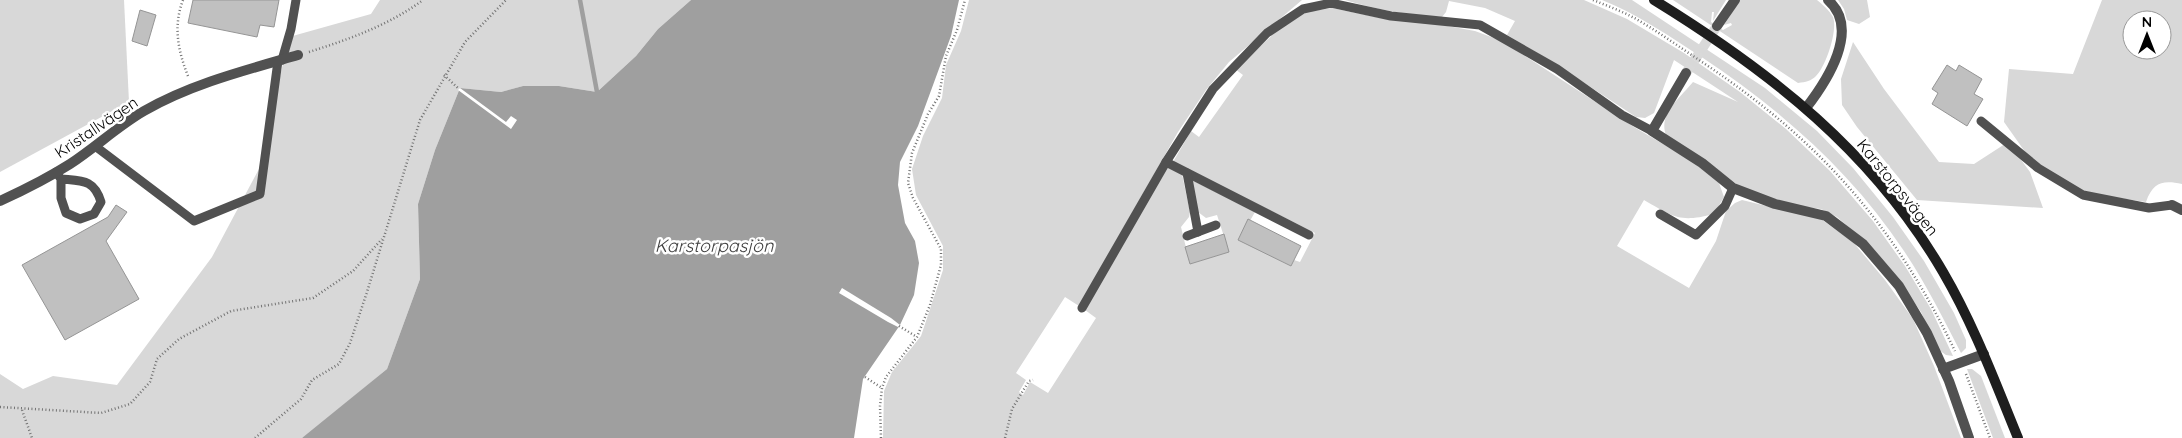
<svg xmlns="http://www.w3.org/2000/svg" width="2182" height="438" font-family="Quicksand,sans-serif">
<rect width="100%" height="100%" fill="#fff"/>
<g fill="#d8d8d8" fill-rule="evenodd">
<path d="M 0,0 L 124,0 L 129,102 L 0,172 Z"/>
<path d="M 380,0 L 691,0 L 658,29 L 636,56 L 597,92 L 559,86 L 523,86 L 501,92 L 460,88 L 435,150 L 418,204 L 420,279 L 387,369 L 307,435 L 302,438 L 0,438 L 0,374 L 23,389 L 53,376 L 117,385 L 212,257 L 259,169 L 289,37 L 371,14 Z"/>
<path d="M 969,0 L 1302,0 L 1229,62 L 1206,90 L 1178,132 L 1079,306 L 1065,297 L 1016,373 L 1026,380 L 1019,392 L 1023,395 L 1030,382 L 1048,393 L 1096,318 L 1085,310 L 1166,165 L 1182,174 L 1190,212 L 1189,217 L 1181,227 L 1190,264 L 1229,252 L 1217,215 L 1206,218 L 1198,212 L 1192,180 L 1255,212 L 1239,240 L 1291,266 L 1294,260 L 1300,262 L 1315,233 L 1173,162 L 1191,131 L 1199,137 L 1243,75 L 1235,69 L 1278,30 L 1306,12 L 1332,8 L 1380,18 L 1442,25 L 1475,31 L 1502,41 L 1634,127 L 1692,161 L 1719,183 L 1724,197 L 1714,214 C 1679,223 1674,217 1644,200 L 1617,246 L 1689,288 L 1716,241 L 1726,211 L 1735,203 L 1742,200 L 1821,219 L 1853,242 L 1885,280 L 1913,319 L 1934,366 L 1961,438 L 883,438 L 884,391 L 892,372 L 921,336 L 943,270 L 943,246 L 916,195 L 912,169 L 923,136 L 942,98 L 946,65 L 961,31 Z"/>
<path d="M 1345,0 L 1584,0 L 1627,19 L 1684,53 L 1740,92 L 1786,129 L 1830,171 L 1873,221 L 1905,266 L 1931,309 L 1953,356 L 1946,355 L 1939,350 L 1921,312 L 1898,279 L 1869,245 L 1837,217 L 1821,209 L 1792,205 L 1743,189 L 1709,163 L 1666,135 C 1658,114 1680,98 1693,82 L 1738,102 L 1674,60 L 1654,113 L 1645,118 L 1636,117 L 1554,63 L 1507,35 L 1515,21 L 1485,8 L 1449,1 L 1446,12 L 1442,17 C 1408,15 1377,10 1345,0 Z"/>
<path d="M 1602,0 L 1632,0 L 1765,88 L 1817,131 L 1853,168 L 1893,217 L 1924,261 L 1954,313 L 1966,340 L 1966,348 L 1961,353 C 1943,318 1926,284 1904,251 C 1852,172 1781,110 1703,58 C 1670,37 1638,14 1602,0 Z"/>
<path d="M 1673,0 L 1726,0 L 1713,21 L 1714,12 L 1712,12 L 1711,22 L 1723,30 L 1732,25 L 1731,23 L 1724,25 L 1740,0 L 1817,0 C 1823,5 1829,10 1833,17 C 1838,30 1826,66 1816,76 C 1811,81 1806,82 1798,83 Z"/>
<path d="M 1838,0 L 1867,0 L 1870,17 L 1859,24 L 1847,20 L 1844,9 Z"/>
<path d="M 2102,0 L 2182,0 L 2182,184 C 2163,180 2153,182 2146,202 L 2071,191 L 2028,156 L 2004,122 L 2009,69 L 2073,74 ZM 2132,20 L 2162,20 L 2162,50 L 2132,50 Z"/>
<path d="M 1853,42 L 1884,89 L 1939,162 L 1974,164 L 2008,142 L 2030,172 L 2043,208 L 1917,200 L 1857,127 L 1842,105 L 1841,79 Z"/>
<path d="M 1967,369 L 1972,369 L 1981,376 L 2005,438 L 1993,438 Z"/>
</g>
<path fill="#9f9f9f" d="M 691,0 L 959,0 L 951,36 L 918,126 L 900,162 L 898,185 L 905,223 L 915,241 L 919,263 L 914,295 L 900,325 L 863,379 L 854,438 L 302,438 L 387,369 L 420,279 L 418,204 L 435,150 L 460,88 L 501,92 L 523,86 L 559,86 L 597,92 L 636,56 L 658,29 Z"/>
<g fill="#fff">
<path d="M 460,88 L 506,122 L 511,116 L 517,120 L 511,129 L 458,90 Z"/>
<path d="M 842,288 L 891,318 L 900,325 L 898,327 L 888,322 L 839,293 Z"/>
</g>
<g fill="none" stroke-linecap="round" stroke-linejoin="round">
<path stroke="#9f9f9f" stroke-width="4.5" d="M 580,0 L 597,92"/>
</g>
<g fill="#c0c0c0" stroke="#959595">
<path d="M 193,0 L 279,0 L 274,27 L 260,25 L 257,37 L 188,23 Z"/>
<path d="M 140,10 L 156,15 L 147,46 L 132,41 Z"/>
<path d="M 1947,65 L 1956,71 L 1959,65 L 1982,79 L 1974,94 L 1983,99 L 1967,126 L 1932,104 L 1938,93 L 1932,89 Z"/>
<path d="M 116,205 L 127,212 L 106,241 L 139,299 L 65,340 L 22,265 L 108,217 Z"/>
<path d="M 1248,219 L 1301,246 L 1291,266 L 1238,240 Z"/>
<path d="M 1224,234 L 1229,252 L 1190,264 L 1185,247 Z"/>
</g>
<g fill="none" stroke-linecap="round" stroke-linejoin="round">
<path stroke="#d9d9d9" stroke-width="10" stroke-dasharray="10 5" stroke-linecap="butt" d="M 1686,73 L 1717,26"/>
<g stroke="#737373" stroke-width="2.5" stroke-dasharray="1 2.5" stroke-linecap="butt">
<path d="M 183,0 C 173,26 178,51 188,76"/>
<path d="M 1593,0 C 1608,6 1624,12 1638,20 C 1660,33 1681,48 1702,62 C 1819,140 1894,224 1955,351"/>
<path d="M 309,52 C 350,39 389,25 423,0"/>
<path d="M 444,75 L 459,89"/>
<path d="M 899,326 L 917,337"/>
<path d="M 1966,374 L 1990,438"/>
<path d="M 865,377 L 882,388"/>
<path d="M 0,407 L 101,413 L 130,404 L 150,382 L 157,359 L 179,339 L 231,311 L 313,298 L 353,271 L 382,239"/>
<path d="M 22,410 L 32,438"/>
<path d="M 255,438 L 301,399 L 312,380 L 339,364 L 350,343 L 367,292 L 420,120 L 465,42 L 506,0"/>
<path d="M 881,438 L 880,406 L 882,388 L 886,377 L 917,337 L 930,305 L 941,265 L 941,249 L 913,198 L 908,183 L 912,153 L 928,114 L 939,96 L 946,56 L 957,30 L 965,0"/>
<path d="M 1005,438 L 1012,409 L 1029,381 L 1033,380"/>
</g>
<g stroke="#515151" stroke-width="9">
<path d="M 282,60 L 291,29 L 296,0"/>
<path d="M 1981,121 L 2038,168 L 2083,195 L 2149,208 L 2172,205"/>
<path d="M 95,146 L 194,221 L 260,194 L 278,61"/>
<path d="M 1166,162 L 1309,235"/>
<path d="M 56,172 L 61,179 L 61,198 L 66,213 L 80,219 L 94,214 L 101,202 C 94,179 82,181 61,179"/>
<path d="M 1187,173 L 1198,232"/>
<path d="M 1660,214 L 1696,235 L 1725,206 L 1733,188"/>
<path d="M 1187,236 L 1216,225"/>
<path d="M 1082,308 L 1166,162 L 1213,89 L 1267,33 L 1303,9 L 1331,3 L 1391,16 L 1480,25 L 1557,69 L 1622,115 L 1652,131"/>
</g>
<g stroke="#515151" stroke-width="10">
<path d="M 1330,0 L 1331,3"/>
<path d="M 1717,26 L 1735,0"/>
<path d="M 1686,73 L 1652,131 L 1702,163 L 1733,188 L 1775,204 L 1826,216 L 1863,244 L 1899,286 L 1927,333 L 1949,381 L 1969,438"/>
<path d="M 1806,108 C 1827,81 1861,29 1828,0"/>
<path d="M 0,201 C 24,190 48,178 70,164 C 96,147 118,126 144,111 C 191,84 246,70 298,55"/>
<path d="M 2172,205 L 2182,210"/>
<path d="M 1943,369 L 1984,354"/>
</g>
<path stroke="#1e1e1e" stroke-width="10" d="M 1654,0 C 1771,72 1873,152 1943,272 C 1974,325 1995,382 2018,438"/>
</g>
<g text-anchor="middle" stroke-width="5" stroke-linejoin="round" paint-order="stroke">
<g font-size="16" fill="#000" stroke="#fff">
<text transform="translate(96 127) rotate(-34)" y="6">Kristallvägen</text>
<text transform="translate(1898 187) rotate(51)" y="6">Karstorpsvägen</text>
</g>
<g font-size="18" font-style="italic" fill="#404040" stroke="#fff">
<text x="714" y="252">Karstorpasjön</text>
</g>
</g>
<g transform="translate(2147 35)"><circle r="24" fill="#ffffff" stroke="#999999"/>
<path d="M0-4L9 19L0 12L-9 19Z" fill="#000000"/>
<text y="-8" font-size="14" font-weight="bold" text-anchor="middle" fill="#000000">N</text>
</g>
</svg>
